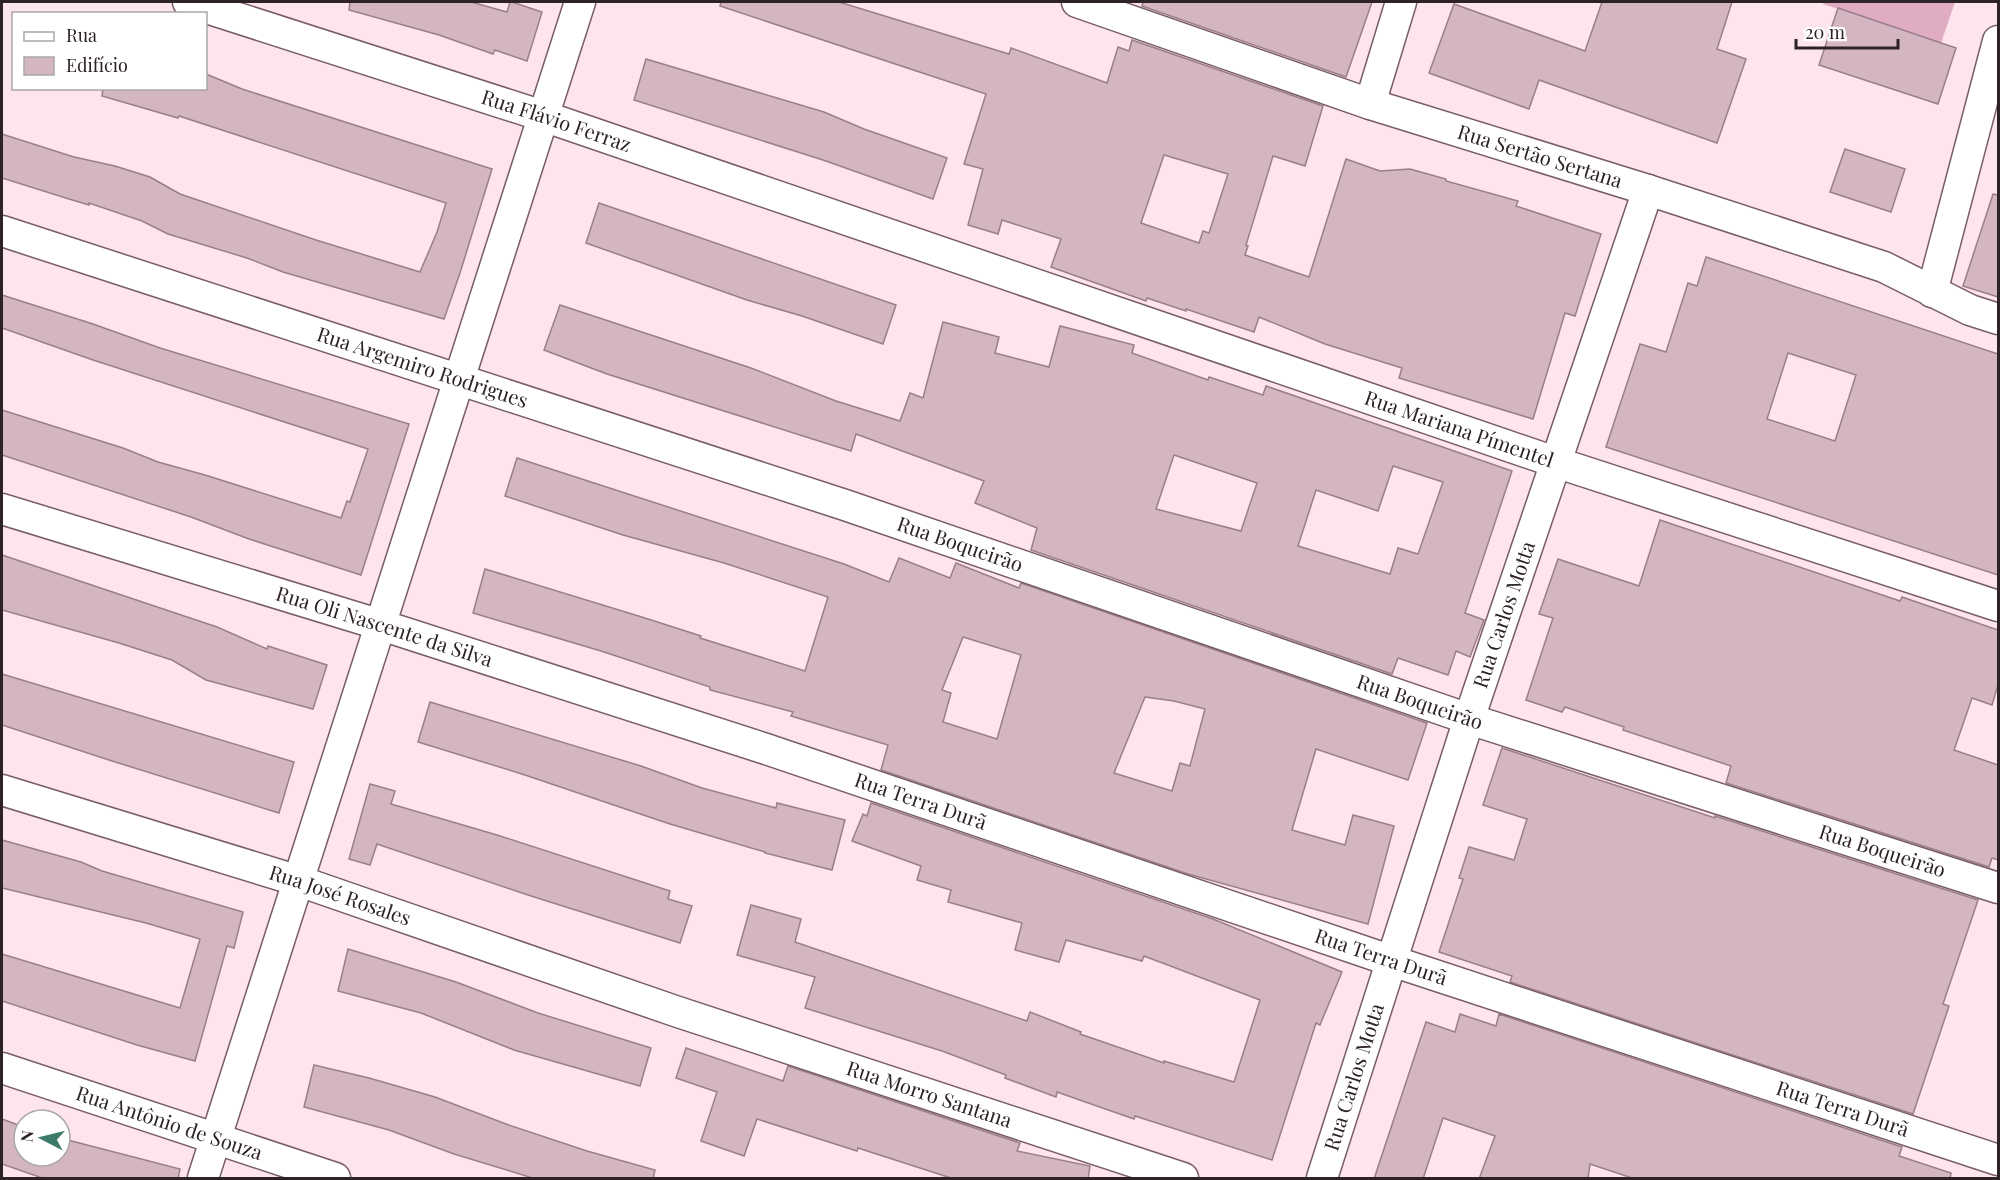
<svg xmlns="http://www.w3.org/2000/svg" width="2000" height="1180" font-family="'Playfair Display',serif">
<rect width="100%" height="100%" fill="#fde4ed"/>
<path fill="#e0acc1" d="M 1824,2 L 1955,2 L 1941,43 L 1823,4 Z"/>
<g fill="#d4b6c2" stroke="#9a7e89" stroke-width="1.5" fill-rule="evenodd">
<path d="M 350,2 L 471,2 L 507,12 L 510,2 L 512,2 L 542,12 L 527,61 L 495,50 L 493,54 L 439,35 L 349,10 Z"/>
<path d="M 721,2 L 839,2 L 1009,54 L 1011,48 L 1107,83 L 1118,47 L 1129,51 L 1132,40 L 1323,106 L 1305,166 L 1273,156 L 1246,245 L 1248,246 L 1245,255 L 1309,277 L 1346,159 L 1380,171 L 1410,169 L 1446,179 L 1446,181 L 1518,201 L 1516,206 L 1601,234 L 1575,316 L 1565,313 L 1533,419 L 1399,378 L 1402,368 L 1325,344 L 1259,317 L 1254,332 L 1186,309 L 1186,311 L 1147,298 L 1146,301 L 1051,267 L 1061,239 L 1002,220 L 998,234 L 968,225 L 983,169 L 964,164 L 986,94 L 720,6 ZM 1164,155 L 1228,174 L 1209,233 L 1203,231 L 1199,243 L 1141,223 Z"/>
<path d="M 1143,2 L 1372,2 L 1346,77 L 1142,6 Z"/>
<path d="M 1602,2 L 1732,2 L 1717,49 L 1746,59 L 1717,143 L 1539,80 L 1529,109 L 1429,73 L 1454,4 L 1585,51 Z"/>
<path d="M 1838,8 L 1956,48 L 1938,104 L 1819,65 Z"/>
<path d="M 646,59 L 824,112 L 864,129 L 947,158 L 933,199 L 823,160 L 634,100 Z"/>
<path d="M 206,74 L 242,89 L 492,169 L 460,273 L 444,319 L 283,272 L 247,258 L 168,234 L 142,221 L 89,203 L 89,205 L 69,199 L 2,178 L 2,134 L 74,157 L 115,166 L 150,177 L 180,194 L 316,240 L 420,272 L 437,232 L 446,203 L 179,116 L 178,118 L 102,96 L 103,88 L 206,88 Z"/>
<path d="M 1845,149 L 1905,169 L 1891,212 L 1830,192 Z"/>
<path d="M 1993,194 L 1998,195 L 1998,297 L 1963,286 Z"/>
<path d="M 599,203 L 896,305 L 883,344 L 802,316 L 747,300 L 586,243 Z"/>
<path d="M 1706,257 L 1998,354 L 1998,575 L 1606,447 L 1640,344 L 1666,352 L 1688,283 L 1697,286 ZM 1788,353 L 1856,375 L 1835,441 L 1767,419 Z"/>
<path d="M 2,295 L 93,324 L 160,348 L 409,424 L 361,575 L 249,539 L 191,517 L 2,455 L 2,410 L 123,448 L 158,462 L 205,475 L 341,518 L 347,501 L 350,502 L 368,449 L 93,360 L 2,328 Z"/>
<path d="M 560,305 L 751,368 L 836,401 L 900,421 L 910,393 L 923,398 L 943,322 L 999,337 L 995,353 L 1049,367 L 1060,326 L 1134,345 L 1132,353 L 1208,380 L 1209,377 L 1263,395 L 1266,386 L 1512,471 L 1465,613 L 1484,620 L 1470,657 L 1456,651 L 1448,675 L 1398,658 L 1392,674 L 1031,550 L 1037,528 L 975,503 L 984,481 L 856,434 L 851,451 L 822,442 L 607,374 L 544,350 ZM 1174,455 L 1257,483 L 1241,531 L 1156,509 ZM 1393,466 L 1443,482 L 1418,554 L 1398,548 L 1390,574 L 1298,546 L 1316,490 L 1378,511 Z"/>
<path d="M 517,458 L 844,564 L 889,582 L 899,558 L 950,578 L 956,563 L 1019,588 L 1021,583 L 1427,723 L 1408,780 L 1316,749 L 1292,830 L 1345,845 L 1353,815 L 1394,826 L 1368,924 L 1188,874 L 881,770 L 888,745 L 791,716 L 793,712 L 710,690 L 710,687 L 601,651 L 473,613 L 485,569 L 645,618 L 701,636 L 700,638 L 805,671 L 828,597 L 724,563 L 623,535 L 505,496 ZM 963,637 L 1021,655 L 997,739 L 943,722 L 951,693 L 942,690 ZM 1145,697 L 1174,701 L 1205,709 L 1190,766 L 1180,763 L 1172,791 L 1114,773 Z"/>
<path d="M 1660,520 L 1900,601 L 1902,597 L 1998,630 L 1998,685 L 1992,705 L 1972,698 L 1954,750 L 1998,765 L 1998,860 L 1992,858 L 1989,867 L 1726,783 L 1731,766 L 1623,730 L 1624,727 L 1565,707 L 1562,712 L 1526,700 L 1553,618 L 1539,614 L 1558,559 L 1639,586 Z"/>
<path d="M 2,555 L 217,627 L 267,649 L 268,646 L 327,665 L 313,709 L 206,680 L 172,660 L 119,643 L 2,610 Z"/>
<path d="M 2,674 L 294,762 L 279,813 L 112,761 L 2,725 Z"/>
<path d="M 430,702 L 641,766 L 702,788 L 776,808 L 777,803 L 845,820 L 832,870 L 765,853 L 765,852 L 670,824 L 522,774 L 418,742 Z"/>
<path d="M 1502,748 L 1715,818 L 1715,816 L 1978,900 L 1943,1004 L 1949,1006 L 1913,1114 L 1510,982 L 1512,976 L 1439,952 L 1463,879 L 1459,878 L 1469,847 L 1514,860 L 1527,819 L 1483,805 Z"/>
<path d="M 370,784 L 395,791 L 391,804 L 497,835 L 670,891 L 668,899 L 692,906 L 680,943 L 528,895 L 377,844 L 370,865 L 349,859 Z"/>
<path d="M 871,803 L 1213,919 L 1342,972 L 1320,1025 L 1316,1023 L 1272,1160 L 1135,1116 L 1134,1119 L 1057,1092 L 1056,1097 L 1005,1078 L 1006,1075 L 942,1051 L 805,1008 L 815,977 L 737,955 L 751,905 L 801,919 L 795,942 L 1027,1021 L 1030,1012 L 1081,1032 L 1080,1034 L 1164,1063 L 1164,1061 L 1234,1082 L 1260,1000 L 1144,956 L 1142,961 L 1066,940 L 1059,962 L 1015,950 L 1022,923 L 948,902 L 951,890 L 917,880 L 921,866 L 852,841 L 863,814 L 867,816 Z"/>
<path d="M 2,840 L 81,862 L 102,871 L 243,912 L 234,948 L 227,946 L 195,1061 L 137,1045 L 2,1001 L 2,954 L 180,1008 L 200,939 L 146,923 L 2,888 Z"/>
<path d="M 348,949 L 456,982 L 538,1013 L 651,1048 L 640,1086 L 514,1050 L 421,1013 L 338,991 Z"/>
<path d="M 1460,1014 L 1496,1026 L 1499,1014 L 1902,1147 L 1899,1156 L 1951,1173 L 1950,1179 L 1635,1179 L 1590,1164 L 1588,1179 L 1479,1179 L 1495,1136 L 1443,1118 L 1423,1179 L 1374,1179 L 1426,1022 L 1455,1032 Z"/>
<path d="M 686,1048 L 783,1081 L 788,1066 L 1020,1143 L 1017,1151 L 1090,1166 L 1088,1179 L 954,1179 L 858,1148 L 857,1151 L 757,1119 L 744,1156 L 701,1141 L 717,1092 L 676,1078 Z"/>
<path d="M 314,1065 L 369,1078 L 435,1097 L 506,1124 L 587,1151 L 655,1170 L 653,1179 L 536,1179 L 454,1154 L 389,1130 L 304,1107 Z"/>
<path d="M 2,1119 L 24,1127 L 24,1156 L 60,1156 L 60,1138 L 180,1169 L 178,1179 L 45,1179 L 2,1164 Z"/>
</g>
<g fill="none" stroke-linecap="round" stroke-linejoin="round">
<g stroke="#785d68" stroke-width="33">
<g id="minor">
<path id="s1" d="M 188,2 L 543,116 L 1555,462 L 1998,606"/>
<path id="s2" d="M 1077,2 L 1370,104 L 1648,190 L 1884,267 L 1970,310 L 1998,319"/>
<path d="M 1370,104 L 1401,2"/>
<path id="s3" d="M 2,231 L 845,505 L 1469,719 L 1998,888"/>
<path d="M 1932,292 L 1998,41"/>
<path id="s4" d="M 2,509 L 381,625 L 766,749 L 1392,961 L 1998,1160"/>
<path id="s5" d="M 2,790 L 299,881 L 675,1011 L 1183,1178"/>
<path id="s6" d="M 2,1068 L 335,1178"/>
<path d="M 203,1178 L 580,2"/>
<path id="s7" d="M 1322,1178 L 1469,719 L 1648,190"/>
</g>
</g>
<use href="#minor" stroke="#fff" stroke-width="30"/>
</g>
<g text-anchor="middle" stroke-width="5" stroke-linejoin="round" paint-order="stroke">
<g font-size="20" fill="#2d2226" stroke="#fff">
<text dy="7" stroke="none"><textPath href="#s1" startOffset="387">Rua Flávio Ferraz</textPath></text>
<text dy="7" stroke="none"><textPath href="#s2" startOffset="488">Rua Sertão Sertana</textPath></text>
<text dy="7" stroke="none"><textPath href="#s3" startOffset="442">Rua Argemiro Rodrigues</textPath></text>
<text dy="7" stroke="none"><textPath href="#s1" startOffset="1341">Rua Mariana Pímentel</textPath></text>
<text dy="7" stroke="none"><textPath href="#s3" startOffset="1008">Rua Boqueirão</textPath></text>
<text dy="7" stroke="none"><textPath href="#s7" startOffset="592">Rua Carlos Motta</textPath></text>
<text dy="7" stroke="none"><textPath href="#s4" startOffset="400">Rua Oli Nascente da Silva</textPath></text>
<text dy="7" stroke="none"><textPath href="#s3" startOffset="1494">Rua Boqueirão</textPath></text>
<text dy="7" stroke="none"><textPath href="#s4" startOffset="964">Rua Terra Durã</textPath></text>
<text dy="7" stroke="none"><textPath href="#s3" startOffset="1980">Rua Boqueirão</textPath></text>
<text dy="7" stroke="none"><textPath href="#s5" startOffset="354">Rua José Rosales</textPath></text>
<text dy="7" stroke="none"><textPath href="#s4" startOffset="1450">Rua Terra Durã</textPath></text>
<text dy="7" stroke="none"><textPath href="#s7" startOffset="106">Rua Carlos Motta</textPath></text>
<text dy="7" stroke="none"><textPath href="#s5" startOffset="976">Rua Morro Santana</textPath></text>
<text dy="7" stroke="none"><textPath href="#s4" startOffset="1936">Rua Terra Durã</textPath></text>
<text dy="7" stroke="none"><textPath href="#s6" startOffset="176">Rua Antônio de Souza</textPath></text>
</g>
</g>
<rect width="2000" height="1180" fill="none" stroke="#2d2226" stroke-width="6"/>
<rect x="12" y="12" width="195" height="78" fill="#ffffff" stroke="#aba7a8" stroke-width="1.5"/>
<rect x="24" y="32" width="30" height="9" fill="#ffffff" stroke="#aba7a8" stroke-width="1.5"/>
<text x="66" y="42" font-size="18" fill="#2d2226">Rua</text>
<rect x="24" y="57" width="30" height="18" fill="#d4b6c2" stroke="#aba7a8" stroke-width="1.5"/>
<text x="66" y="72" font-size="18" fill="#2d2226">Edifício</text>
<g transform="translate(42 1138) rotate(277)"><circle r="28" fill="#ffffff" stroke="#aba7a8" stroke-width="1.5"/>
<path d="M0-4.5L10 22L0 15L-10 22Z" fill="#3c7b69"/>
<text y="-9" font-size="16" font-weight="bold" text-anchor="middle" fill="#2d2226">N</text>
</g>
<path d="M1796 39v9h102v-9" fill="none" stroke="#2d2226" stroke-width="3"/>
<text x="1805" y="39" font-size="18" fill="#2d2226" stroke="#ffffff" stroke-width="4.5" paint-order="stroke">20 m</text>
</svg>
